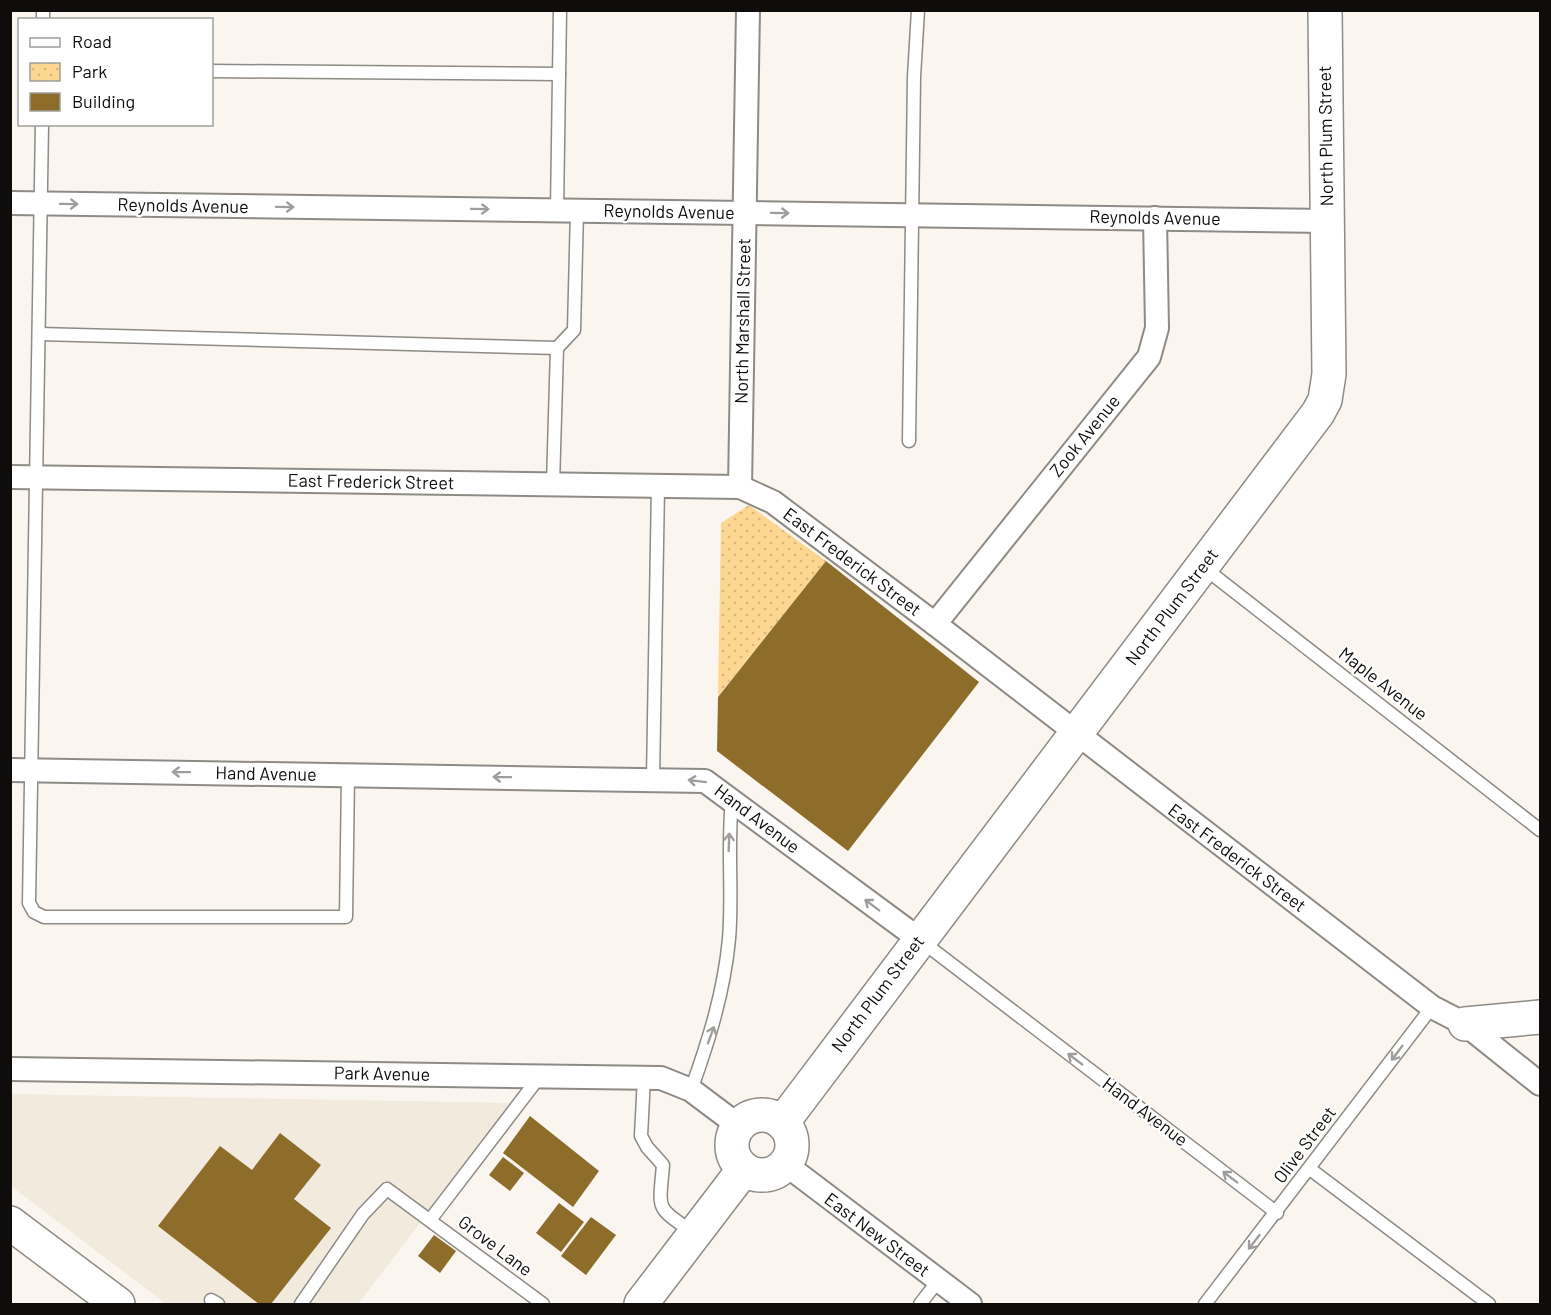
<svg xmlns="http://www.w3.org/2000/svg" width="1551" height="1315" font-family="Barlow,sans-serif">
<defs>
<pattern id="park-dots" width="8" height="8" patternUnits="userSpaceOnUse" patternTransform="scale(1.5)"><rect width="8" height="8" fill="#fdd791"/><path d="M2 2h.1M6 6h.1" fill="none" stroke="#d8b77c" stroke-width="1.8" stroke-linecap="round"/></pattern>
</defs>
<rect width="100%" height="100%" fill="#faf6ef"/>
<path fill="#f1eadd" d="M 10,1094 L 512,1103 L 358,1304 L 166,1304 L 11,1186 Z"/>
<path fill="url(#park-dots)" d="M 749,505 L 826,561 L 718,696 L 721,523 Z"/>
<g fill="#8e6c29">
<path d="M 826,561 L 979,682 L 848,851 L 717,751 L 718,697 Z"/>
<path d="M 530,1116 L 599,1171 L 573,1207 L 503,1153 Z"/>
<path d="M 280,1133 L 321,1165 L 294,1199 L 331,1228 L 271,1304 L 259,1304 L 158,1226 L 220,1146 L 252,1170 Z"/>
<path d="M 503,1157 L 524,1173 L 510,1191 L 489,1175 Z"/>
<path d="M 559,1203 L 584,1222 L 561,1252 L 536,1233 Z"/>
<path d="M 591,1217 L 616,1235 L 586,1275 L 561,1256 Z"/>
<path d="M 434,1235 L 456,1251 L 440,1273 L 418,1256 Z"/>
</g>
<g fill="none" stroke-linecap="round" stroke-linejoin="round">
<g stroke="#8e8a85" stroke-width="15">
<g id="lane">
<path d="M 43,20 L 43,10"/>
<path d="M 212,71 L 559,74"/>
<path d="M 42,124 L 29,903 L 34,912 L 44,917 L 346,917 L 348,775"/>
<path d="M 557,210 L 560,10"/>
<path d="M 39,334 L 557,348"/>
<path d="M 909,441 L 914,77 L 918,10"/>
<path d="M 553,484 L 557,348 L 574,330 L 577,211"/>
<path d="M 1203,567 L 1540,830"/>
<path d="M 653,779 L 658,486"/>
<path d="M 920,940 L 1277,1213"/>
<path d="M 644,1077 L 641,1136 L 647,1147 L 663,1165 C 659,1212 655,1206 694,1233"/>
<path d="M 691,1090 C 709,1040 724,992 729,939 C 733,893 727,847 732,801"/>
<path d="M 1310,1169 L 1489,1304"/>
<path d="M 430,1220 L 540,1076"/>
<path d="M 211,1300 L 218,1304"/>
<path d="M 301,1304 L 363,1214 L 387,1189 L 543,1304"/>
<path d="M 920,1304 L 938,1281"/>
<path d="M 1205,1304 L 1432,1007"/>
</g>
</g>
<g stroke="#8e8a85" stroke-width="26">
<g id="street">
<path d="M 10,203 L 1327,221"/>
<path d="M 10,477 L 740,487 L 773,502 L 935,624 L 1432,1007 L 1465,1024 L 1540,1084"/>
<path d="M 740,487 L 748,10"/>
<path d="M 935,624 L 1149,357 L 1157,328 L 1155,218"/>
<path d="M 10,770 L 705,781 L 919,939"/>
<path d="M 10,1069 L 661,1078 L 691,1090 L 739,1126"/>
<path d="M 785,1164 L 970,1304"/>
</g>
</g>
<g stroke="#8e8a85" stroke-width="36">
<g id="secondary">
<path d="M 1465,1024 L 1540,1017"/>
<circle cx="762" cy="1145" r="30"/>
<path d="M 782,1123 L 1318,413 L 1325,400 L 1329,374 L 1325,10"/>
<path d="M 10,1223 L 118,1304"/>
<path d="M 641,1304 L 744,1169"/>
</g>
</g>
<use href="#lane" stroke="#fff" stroke-width="12"/>
<use href="#street" stroke="#fff" stroke-width="22"/>
<use href="#secondary" stroke="#fff" stroke-width="33"/>
</g>
<defs><path id="oneway-shaft" d="M-6 0H5M1.5-3L5.5 0L1.5 3" fill="none" stroke-width="1.6" stroke-linecap="round" stroke-linejoin="round" transform="scale(1.5)"/></defs>
<g stroke="#9f9e9d">
<use href="#oneway-shaft" transform="translate(69 204) rotate(1)"/>
<use href="#oneway-shaft" transform="translate(285 207) rotate(1)"/>
<use href="#oneway-shaft" transform="translate(480 209) rotate(1)"/>
<use href="#oneway-shaft" transform="translate(780 213) rotate(1)"/>
<use href="#oneway-shaft" transform="translate(181 772) rotate(-179)"/>
<use href="#oneway-shaft" transform="translate(502 777) rotate(-179)"/>
<use href="#oneway-shaft" transform="translate(697 781) rotate(-173)"/>
<use href="#oneway-shaft" transform="translate(729 842) rotate(-88)"/>
<use href="#oneway-shaft" transform="translate(872 905) rotate(-143)"/>
<use href="#oneway-shaft" transform="translate(711 1035) rotate(-70)"/>
<use href="#oneway-shaft" transform="translate(1397 1053) rotate(127)"/>
<use href="#oneway-shaft" transform="translate(1075 1059) rotate(-143)"/>
<use href="#oneway-shaft" transform="translate(1230 1177) rotate(-143)"/>
<use href="#oneway-shaft" transform="translate(1254 1242) rotate(128)"/>
</g>
<g text-anchor="middle" stroke-width="5" stroke-linejoin="round" paint-order="stroke">
<g font-size="18" fill="#0e0d0b" stroke="#fff">
<text transform="translate(1326 136) rotate(-91)" y="6">North Plum Street</text>
<text transform="translate(183 206) rotate(1)" y="6">Reynolds Avenue</text>
<text transform="translate(669 212) rotate(1)" y="6">Reynolds Avenue</text>
<text transform="translate(1155 218) rotate(1)" y="6">Reynolds Avenue</text>
<text transform="translate(743 321) rotate(-89)" y="6">North Marshall Street</text>
<text transform="translate(1085 436) rotate(-51)" y="6">Zook Avenue</text>
<text transform="translate(371 482) rotate(1)" y="6">East Frederick Street</text>
<text transform="translate(852 562) rotate(37)" y="6">East Frederick Street</text>
<text transform="translate(1172 607) rotate(-53)" y="6">North Plum Street</text>
<text transform="translate(1383 684) rotate(38)" y="6">Maple Avenue</text>
<text transform="translate(266 774) rotate(1)" y="6">Hand Avenue</text>
<text transform="translate(757 819) rotate(37)" y="6">Hand Avenue</text>
<text transform="translate(1237 858) rotate(37)" y="6">East Frederick Street</text>
<text transform="translate(878 994) rotate(-53)" y="6">North Plum Street</text>
<text transform="translate(382 1074) rotate(1)" y="6">Park Avenue</text>
<text transform="translate(1145 1112) rotate(37)" y="6">Hand Avenue</text>
<text transform="translate(1305 1145) rotate(-53)" y="6">Olive Street</text>
<text transform="translate(877 1235) rotate(37)" y="6">East New Street</text>
<text transform="translate(495 1246) rotate(37)" y="6">Grove Lane</text>
</g>
</g>
<rect width="1551" height="1315" fill="none" stroke="#0e0d0b" stroke-width="24"/>
<rect x="18" y="18" width="195" height="108" fill="#ffffff" stroke="#9f9e9d" stroke-width="1.5"/>
<rect x="30" y="38" width="30" height="9" fill="#ffffff" stroke="#9f9e9d" stroke-width="1.5"/>
<text x="72" y="48" font-size="18" fill="#0e0d0b">Road</text>
<rect x="30" y="63" width="30" height="18" fill="url(#park-dots)" stroke="#9f9e9d" stroke-width="1.5"/>
<text x="72" y="78" font-size="18" fill="#0e0d0b">Park</text>
<rect x="30" y="93" width="30" height="18" fill="#8e6c29" stroke="#9f9e9d" stroke-width="1.5"/>
<text x="72" y="108" font-size="18" fill="#0e0d0b">Building</text>
</svg>
